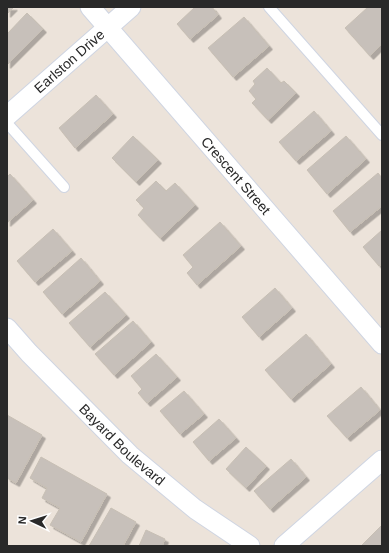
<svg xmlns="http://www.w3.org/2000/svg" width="389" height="553" font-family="Arial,sans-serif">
<defs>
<filter id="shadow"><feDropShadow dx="3.5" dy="3.5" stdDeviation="0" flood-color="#0004"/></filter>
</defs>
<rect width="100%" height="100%" fill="#ece3da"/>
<g fill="#c7c0ba" stroke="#c7bfb4" filter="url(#shadow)">
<path d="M 7,7 L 14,7 L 7,14 Z"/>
<path d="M 195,7 L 212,7 L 218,15 L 190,39 L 177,24 Z"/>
<path d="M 368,7 L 382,7 L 382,44 L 370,56 L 345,28 Z"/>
<path d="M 27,13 L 43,29 L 7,65 L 7,34 Z"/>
<path d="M 244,17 L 269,46 L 233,77 L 208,48 Z"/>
<path d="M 267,68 L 281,83 L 284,81 L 296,93 L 268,120 L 252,103 L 256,99 L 249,91 L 255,84 L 253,81 Z"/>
<path d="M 96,95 L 113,114 L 75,148 L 59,128 Z"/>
<path d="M 314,111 L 331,131 L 296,161 L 279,142 Z"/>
<path d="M 133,136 L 158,160 L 136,182 L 112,158 Z"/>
<path d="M 346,136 L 366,159 L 327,194 L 307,170 Z"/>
<path d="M 378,173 L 382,178 L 382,206 L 350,232 L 333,211 Z"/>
<path d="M 10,174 L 33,200 L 7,223 L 7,177 Z"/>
<path d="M 156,181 L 166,191 L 175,183 L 195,205 L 160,238 L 138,215 L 144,208 L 136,200 Z"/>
<path d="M 220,222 L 241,246 L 197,285 L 187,273 L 193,267 L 183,255 Z"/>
<path d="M 53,229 L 72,251 L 35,282 L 17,261 Z"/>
<path d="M 382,230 L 382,264 L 379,266 L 363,247 Z"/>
<path d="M 81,258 L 100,281 L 62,314 L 43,292 Z"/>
<path d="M 275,288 L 292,308 L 259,337 L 242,317 Z"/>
<path d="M 105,292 L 126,315 L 90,347 L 69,323 Z"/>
<path d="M 133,321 L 151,342 L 114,375 L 95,354 Z"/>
<path d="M 306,334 L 331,364 L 291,399 L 265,370 Z"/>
<path d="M 156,354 L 177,377 L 147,403 L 138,393 L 142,389 L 131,376 Z"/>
<path d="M 361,387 L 380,410 L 347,438 L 327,416 Z"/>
<path d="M 184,391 L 204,414 L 180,434 L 160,411 Z"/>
<path d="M 7,415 L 42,435 L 16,483 L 7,478 Z"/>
<path d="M 219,419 L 236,438 L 209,461 L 193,442 Z"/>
<path d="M 246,447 L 266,466 L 246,488 L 226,469 Z"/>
<path d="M 41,457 L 107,494 L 81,542 L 50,525 L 60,508 L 42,498 L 47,488 L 30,478 Z"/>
<path d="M 291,459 L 306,477 L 270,509 L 254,491 Z"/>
<path d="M 111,508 L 136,522 L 123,546 L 89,546 Z"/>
<path d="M 382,525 L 382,546 L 361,546 Z"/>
<path d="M 146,530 L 165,539 L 162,546 L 139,546 Z"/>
</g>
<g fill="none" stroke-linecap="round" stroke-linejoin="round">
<g stroke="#cfd5e2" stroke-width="12">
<g id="lane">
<path d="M 269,7 L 382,135"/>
<path d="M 7,123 L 64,187"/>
</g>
</g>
<g stroke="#cfd5e2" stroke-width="21">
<g id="street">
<path id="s1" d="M 90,7 L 382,344"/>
<path id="s2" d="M 7,116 L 131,7"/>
<path id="s3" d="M 7,328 L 29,353 L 130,455 L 195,509 L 250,546"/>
<path d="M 284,546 L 382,460"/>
</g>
</g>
<use href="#lane" stroke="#fff" stroke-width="10"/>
<use href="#street" stroke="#fff" stroke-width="19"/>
</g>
<g text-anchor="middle" stroke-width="3" stroke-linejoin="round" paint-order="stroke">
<g font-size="14" fill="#292929" stroke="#fff">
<text dy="5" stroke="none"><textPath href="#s2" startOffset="83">Earlston Drive</textPath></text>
<text dy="5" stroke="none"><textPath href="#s1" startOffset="223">Crescent Street</textPath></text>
<text dy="5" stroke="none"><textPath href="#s3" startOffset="164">Bayard Boulevard</textPath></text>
</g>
</g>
<rect width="389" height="553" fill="none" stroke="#292929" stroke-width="16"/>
<g transform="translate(32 521) rotate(274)" stroke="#ffffff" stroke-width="3" paint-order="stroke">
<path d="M0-3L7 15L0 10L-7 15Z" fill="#292929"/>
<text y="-6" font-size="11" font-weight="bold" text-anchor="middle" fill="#292929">N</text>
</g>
</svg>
